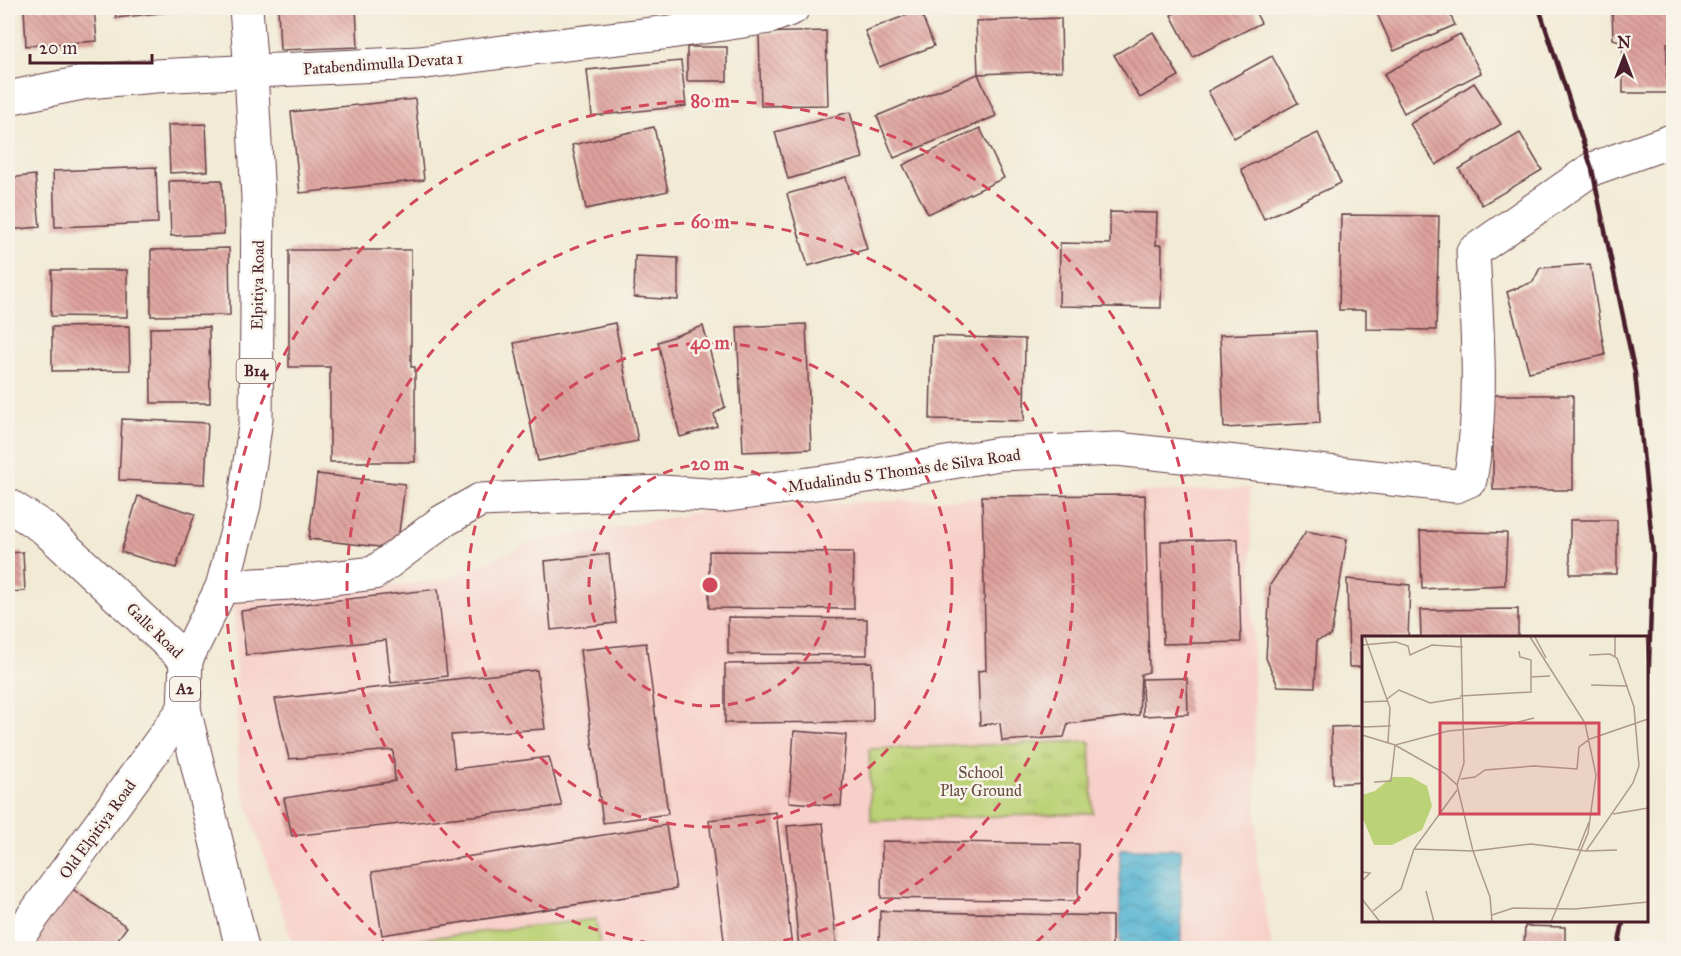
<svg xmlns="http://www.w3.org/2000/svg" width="1681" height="956" font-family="'IM FELL Great Primer',serif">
<defs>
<pattern id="grass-tufts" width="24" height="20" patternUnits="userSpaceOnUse" patternTransform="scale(1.5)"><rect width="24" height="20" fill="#bcd276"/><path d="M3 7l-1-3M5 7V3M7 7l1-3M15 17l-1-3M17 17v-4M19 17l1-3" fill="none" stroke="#a3b466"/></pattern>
<pattern id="water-waves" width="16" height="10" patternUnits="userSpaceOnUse" patternTransform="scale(1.5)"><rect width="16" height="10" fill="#52b3d1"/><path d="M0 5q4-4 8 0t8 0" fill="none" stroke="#4691aa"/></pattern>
<pattern id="building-back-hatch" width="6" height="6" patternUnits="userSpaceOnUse" patternTransform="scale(1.5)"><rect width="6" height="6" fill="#dfa29d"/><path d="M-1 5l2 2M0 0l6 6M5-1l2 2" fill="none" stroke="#b78380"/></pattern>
</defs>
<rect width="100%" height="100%" fill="#f7f3e8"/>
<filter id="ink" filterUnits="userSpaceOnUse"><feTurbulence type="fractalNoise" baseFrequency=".0167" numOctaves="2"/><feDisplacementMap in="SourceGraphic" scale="12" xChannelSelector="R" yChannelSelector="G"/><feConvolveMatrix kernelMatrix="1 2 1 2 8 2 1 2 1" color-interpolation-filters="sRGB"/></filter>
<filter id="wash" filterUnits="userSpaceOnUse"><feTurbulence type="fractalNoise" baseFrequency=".008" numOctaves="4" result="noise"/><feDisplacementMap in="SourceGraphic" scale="24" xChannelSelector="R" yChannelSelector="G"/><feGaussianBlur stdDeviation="1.35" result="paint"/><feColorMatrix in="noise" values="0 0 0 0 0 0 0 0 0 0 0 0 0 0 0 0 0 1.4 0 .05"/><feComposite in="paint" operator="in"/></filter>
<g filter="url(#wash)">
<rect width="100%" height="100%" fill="#f1ead4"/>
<path fill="#f7d0c9" d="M 1250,488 L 1257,861 L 1272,948 L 294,948 L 239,779 L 234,603 L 448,580 L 533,542 L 728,507 Z"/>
<path fill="url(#grass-tufts)" stroke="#837850" stroke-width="1.5" d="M 1090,741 L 1093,813 L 871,821 L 869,749 Z"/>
<path fill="#bcd276" stroke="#837850" stroke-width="1.5" d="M 596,919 L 600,948 L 402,948 L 401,941 Z"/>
<rect fill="url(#water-waves)" stroke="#4e697e" stroke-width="1.5" x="1120" y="849" width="61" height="99"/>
<g id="blocks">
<g fill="url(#building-back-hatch)">
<path d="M 24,8 L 94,8 L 97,41 L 26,46 Z"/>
<path d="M 115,8 L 195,8 L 195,9 L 116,18 Z"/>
<path d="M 278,8 L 356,8 L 358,47 L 280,50 Z"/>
<path d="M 1186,8 L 1253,8 L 1261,23 L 1193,57 L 1171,15 Z"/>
<path d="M 1379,8 L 1447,8 L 1455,25 L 1394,51 L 1375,9 Z"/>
<path d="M 1612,8 L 1674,8 L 1674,43 L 1667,43 L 1667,93 L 1623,93 L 1623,42 L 1613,39 Z"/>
<path d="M 920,10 L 934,46 L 879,67 L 865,31 Z"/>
<path d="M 1061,18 L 1062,71 L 978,74 L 996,116 L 894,158 L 877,116 L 978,74 L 976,21 Z"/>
<path d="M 826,31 L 828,105 L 761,106 L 759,33 Z"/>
<path d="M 1153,32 L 1179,76 L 1140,98 L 1114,55 Z"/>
<path d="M 1460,34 L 1481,73 L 1404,113 L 1384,74 Z"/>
<rect x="687" y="47" width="40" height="34"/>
<path d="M 1272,56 L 1298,103 L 1234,138 L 1208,91 Z"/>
<path d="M 681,61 L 686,106 L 592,116 L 587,70 Z"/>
<path d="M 1474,83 L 1501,124 L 1436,165 L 1410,124 Z"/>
<path d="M 415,99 L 424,180 L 300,193 L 291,112 Z"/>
<path d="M 850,112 L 863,158 L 788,179 L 775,132 Z"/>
<path d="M 206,124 L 208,171 L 170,173 L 168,125 Z"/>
<path d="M 654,127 L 668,191 L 586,209 L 572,145 Z"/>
<path d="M 980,128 L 1004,178 L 928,214 L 903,165 Z"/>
<path d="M 1318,133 L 1341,183 L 1264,219 L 1241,169 Z"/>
<path d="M 1520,133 L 1542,170 L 1482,205 L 1459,169 Z"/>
<path d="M 156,167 L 158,223 L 55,227 L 53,171 Z"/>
<path d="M 35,175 L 40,227 L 8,230 L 8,178 Z"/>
<path d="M 846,177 L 867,249 L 808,266 L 787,194 Z"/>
<path d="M 222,180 L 224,234 L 171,236 L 169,181 Z"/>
<path d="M 1110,212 L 1157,213 L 1156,245 L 1162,245 L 1161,308 L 1059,306 L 1060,243 L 1110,244 Z"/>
<path d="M 1341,215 L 1439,216 L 1436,330 L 1366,329 L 1366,310 L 1339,310 Z"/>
<path d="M 229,248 L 230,315 L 151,316 L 151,250 Z"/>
<path d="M 289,250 L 411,250 L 411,367 L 415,367 L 415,462 L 330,462 L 330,367 L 289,367 Z"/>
<path d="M 635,256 L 678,258 L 678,300 L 634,297 Z"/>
<path d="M 1590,264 L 1605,355 L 1529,372 L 1507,292 L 1533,282 L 1540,268 Z"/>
<path d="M 52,270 L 127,270 L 127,317 L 51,316 Z"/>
<path d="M 615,323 L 638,441 L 538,461 L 514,343 Z"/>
<path d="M 806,324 L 811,449 L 743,452 L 737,327 Z"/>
<path d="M 129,326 L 130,370 L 52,371 L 52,327 Z"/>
<path d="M 703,326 L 725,407 L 714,414 L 717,426 L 680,437 L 658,342 Z"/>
<path d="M 209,327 L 210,403 L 151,403 L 150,328 Z"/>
<path d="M 1316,331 L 1320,423 L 1224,428 L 1220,335 Z"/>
<path d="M 932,336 L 1025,339 L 1024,421 L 930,419 Z"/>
<rect x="1493" y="395" width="80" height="95"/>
<path d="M 122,419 L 208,423 L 205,484 L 119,480 Z"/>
<path d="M 317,474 L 405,484 L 397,549 L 309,539 Z"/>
<path d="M 1145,495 L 1149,672 L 1141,674 L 1139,715 L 1068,724 L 1064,737 L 1002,741 L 1000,723 L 980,725 L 978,671 L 986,670 L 982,496 Z"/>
<path d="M 138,496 L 195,514 L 176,568 L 121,552 Z"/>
<rect x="1570" y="520" width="47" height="54"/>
<path d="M 1306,531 L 1347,539 L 1339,589 L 1331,636 L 1317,640 L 1315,687 L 1278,686 L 1266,658 L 1270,585 Z"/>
<path d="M 1420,531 L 1507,533 L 1505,585 L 1422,589 Z"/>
<path d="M 1238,539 L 1241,642 L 1163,644 L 1161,541 Z"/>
<path d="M 709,551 L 853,552 L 854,609 L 709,608 Z"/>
<path d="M 23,552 L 25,591 L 8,592 L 8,553 Z"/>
<path d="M 609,554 L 616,623 L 551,630 L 545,561 Z"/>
<path d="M 1347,579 L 1410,585 L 1408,638 L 1363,638 L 1363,667 L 1349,667 Z"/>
<path d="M 438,589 L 447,676 L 391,683 L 386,640 L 246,655 L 241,611 Z"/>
<path d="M 1518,609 L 1518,638 L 1421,638 L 1420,610 Z"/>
<path d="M 728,617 L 867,619 L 867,655 L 728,654 Z"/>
<path d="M 646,643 L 668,814 L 603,823 L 580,650 Z"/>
<path d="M 872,662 L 873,722 L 725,723 L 725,664 Z"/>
<path d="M 537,670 L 545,729 L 451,735 L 455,769 L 549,757 L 562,806 L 292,836 L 284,798 L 395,781 L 393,750 L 289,759 L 275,699 Z"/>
<path d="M 1187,678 L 1188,714 L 1143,716 L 1142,679 Z"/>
<path d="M 1363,726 L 1363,782 L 1333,784 L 1331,727 Z"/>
<path d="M 794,731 L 846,735 L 841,806 L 789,802 Z"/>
<path d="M 776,812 L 792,948 L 725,948 L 709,820 Z"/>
<path d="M 823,823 L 837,948 L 799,948 L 787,826 Z"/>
<path d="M 666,825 L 676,889 L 382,935 L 372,872 Z"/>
<path d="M 882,841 L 1079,844 L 1078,901 L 881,898 Z"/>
<path d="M 68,886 L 127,927 L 111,948 L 25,948 Z"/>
<path d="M 880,911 L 1112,916 L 1112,948 L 879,948 Z"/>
<path d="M 1525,926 L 1565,927 L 1565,948 L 1524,948 Z"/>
</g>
</g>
</g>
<g filter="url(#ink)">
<use href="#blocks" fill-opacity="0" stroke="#633d44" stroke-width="1.5"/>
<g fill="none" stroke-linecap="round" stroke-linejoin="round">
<g stroke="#633d44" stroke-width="35">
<g id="minor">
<path d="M 8,98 L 87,82 L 155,76 L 419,63 L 541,47 L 670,32 L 770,17 L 793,8"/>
<path d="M 222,587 L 290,583 L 374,573 L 443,521 L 480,500 L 662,492 L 721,496 L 882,474 L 999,454 L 1117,449 L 1456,486 L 1470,480 C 1484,405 1477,328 1473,252 L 1592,169 L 1674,140"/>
<path d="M 10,948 L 184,709"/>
</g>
</g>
<g stroke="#633d44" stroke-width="35">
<path id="major" d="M 186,660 L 222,587 L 244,505 L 256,419 L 258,198 L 251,72 L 246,8"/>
</g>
<g stroke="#633d44" stroke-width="35">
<path id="highway" d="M 8,505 L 44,528 L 186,660 L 184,709 L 242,948"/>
</g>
<use href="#minor" stroke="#fff" stroke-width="33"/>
<use href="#major" stroke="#fff" stroke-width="33"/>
<use href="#highway" stroke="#fff" stroke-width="33"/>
<g stroke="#4a1f2b" stroke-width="4.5">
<path d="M 1539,8 L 1592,169 L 1635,373 L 1653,552 L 1646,747"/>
<path d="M 1618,948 L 1623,922"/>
</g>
</g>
</g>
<g fill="none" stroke="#d1495b" stroke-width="3" stroke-dasharray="10 8">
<circle cx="710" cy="585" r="121"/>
<circle cx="710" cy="585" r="242"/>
<circle cx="710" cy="585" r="363"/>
<path d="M389 947A484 484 0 1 1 1031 947"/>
</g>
<g text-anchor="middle" stroke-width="5" stroke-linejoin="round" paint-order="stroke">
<g fill="#f7f3e8" stroke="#7e5f64" stroke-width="1.5">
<rect x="236.5" y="359" width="39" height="24" rx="4.5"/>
<rect x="170" y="677" width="30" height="24" rx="4.5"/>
</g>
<g font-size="15" font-weight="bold" fill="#4a1f2b">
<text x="256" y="376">B14</text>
<text x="185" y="694">A2</text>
</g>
<g font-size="16" fill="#4a1f2b" stroke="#f7f3e8">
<text transform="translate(383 63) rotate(-4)" y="6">Patabendimulla Devata 1</text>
<text transform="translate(257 285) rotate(-89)" y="6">Elpitiya Road</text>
<text transform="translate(904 470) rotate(-8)" y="6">Mudalindu S Thomas de Silva Road</text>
<text transform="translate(155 630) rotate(44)" y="6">Galle Road</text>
<text transform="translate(97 829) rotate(-54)" y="6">Old Elpitiya Road</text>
</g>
<g font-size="16" fill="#664c3e" stroke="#f7f3e8">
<text x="981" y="778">School<tspan x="981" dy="18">Play Ground</tspan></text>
</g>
</g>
<g transform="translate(1362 636)">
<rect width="286" height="286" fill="#f1ead4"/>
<path d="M 30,141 L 49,141 L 65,150 L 70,170 L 60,194 L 30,209 L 12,209 L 0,180 L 0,159 L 13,155 Z" fill="#bcd276"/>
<path fill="none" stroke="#ae9990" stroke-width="1.5" d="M 3,1 L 28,72 L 26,106M 168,1 L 223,87 L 234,139 L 226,197 L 189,286M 173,1 L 184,22M 253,1 L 253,21M 284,1 L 286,30M 0,9 L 34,6 L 46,10 L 48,19 L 70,9 L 101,11M 169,41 L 188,40M 229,49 L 266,50M 98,60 L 169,56 L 169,24 L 158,21 L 157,15M 25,63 L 37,54 L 68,67 L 99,62M 0,66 L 26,65M 0,91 L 29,90M 0,99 L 33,109 L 82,137 L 95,149 L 111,215 L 128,261 L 130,286M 99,143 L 113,141 L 123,134 L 172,130 L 215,133 L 217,111 L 228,103 L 286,83M 12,146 L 29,145 L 33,109 L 86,95 L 141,90 L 172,82M 95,149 L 102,127 L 99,1M 251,178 L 286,172M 52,213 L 111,215 L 169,208 L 224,215 L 271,147 L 277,130 L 272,71 L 255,22 L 248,18 L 227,19M 216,214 L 227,186M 224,215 L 255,214M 0,236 L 8,237 L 0,245M 64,255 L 72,286M 0,263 L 18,286M 11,275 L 39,253 L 52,213 L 95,154M 130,279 L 151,272 L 213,273 L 286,266"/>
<path fill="#d1495b" fill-opacity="0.15" stroke="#d1495b" stroke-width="3" d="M 78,87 L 237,87 L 237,178 L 78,178 Z"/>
<rect width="286" height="286" fill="none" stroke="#4a1f2b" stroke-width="3"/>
</g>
<circle cx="710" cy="585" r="9" fill="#d1495b" stroke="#f7f3e8" stroke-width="3"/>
<g font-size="18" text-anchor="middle" font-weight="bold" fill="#d1495b" stroke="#f7f3e8" stroke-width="5" stroke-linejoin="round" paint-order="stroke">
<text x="710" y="107">80 m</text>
<text x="710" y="228">60 m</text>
<text x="710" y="349">40 m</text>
<text x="710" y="470">20 m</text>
</g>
<rect width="1681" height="956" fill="none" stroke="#f7f3e8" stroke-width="30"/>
<g transform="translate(1624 57)" stroke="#f7f3e8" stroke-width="4.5" paint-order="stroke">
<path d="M0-4.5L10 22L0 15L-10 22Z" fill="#4a1f2b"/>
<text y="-9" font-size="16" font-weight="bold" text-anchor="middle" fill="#4a1f2b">N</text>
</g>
<path d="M30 54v9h122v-9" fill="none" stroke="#4a1f2b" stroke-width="3"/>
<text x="39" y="54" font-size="18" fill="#4a1f2b" stroke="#f7f3e8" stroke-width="4.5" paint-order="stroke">20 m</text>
</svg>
